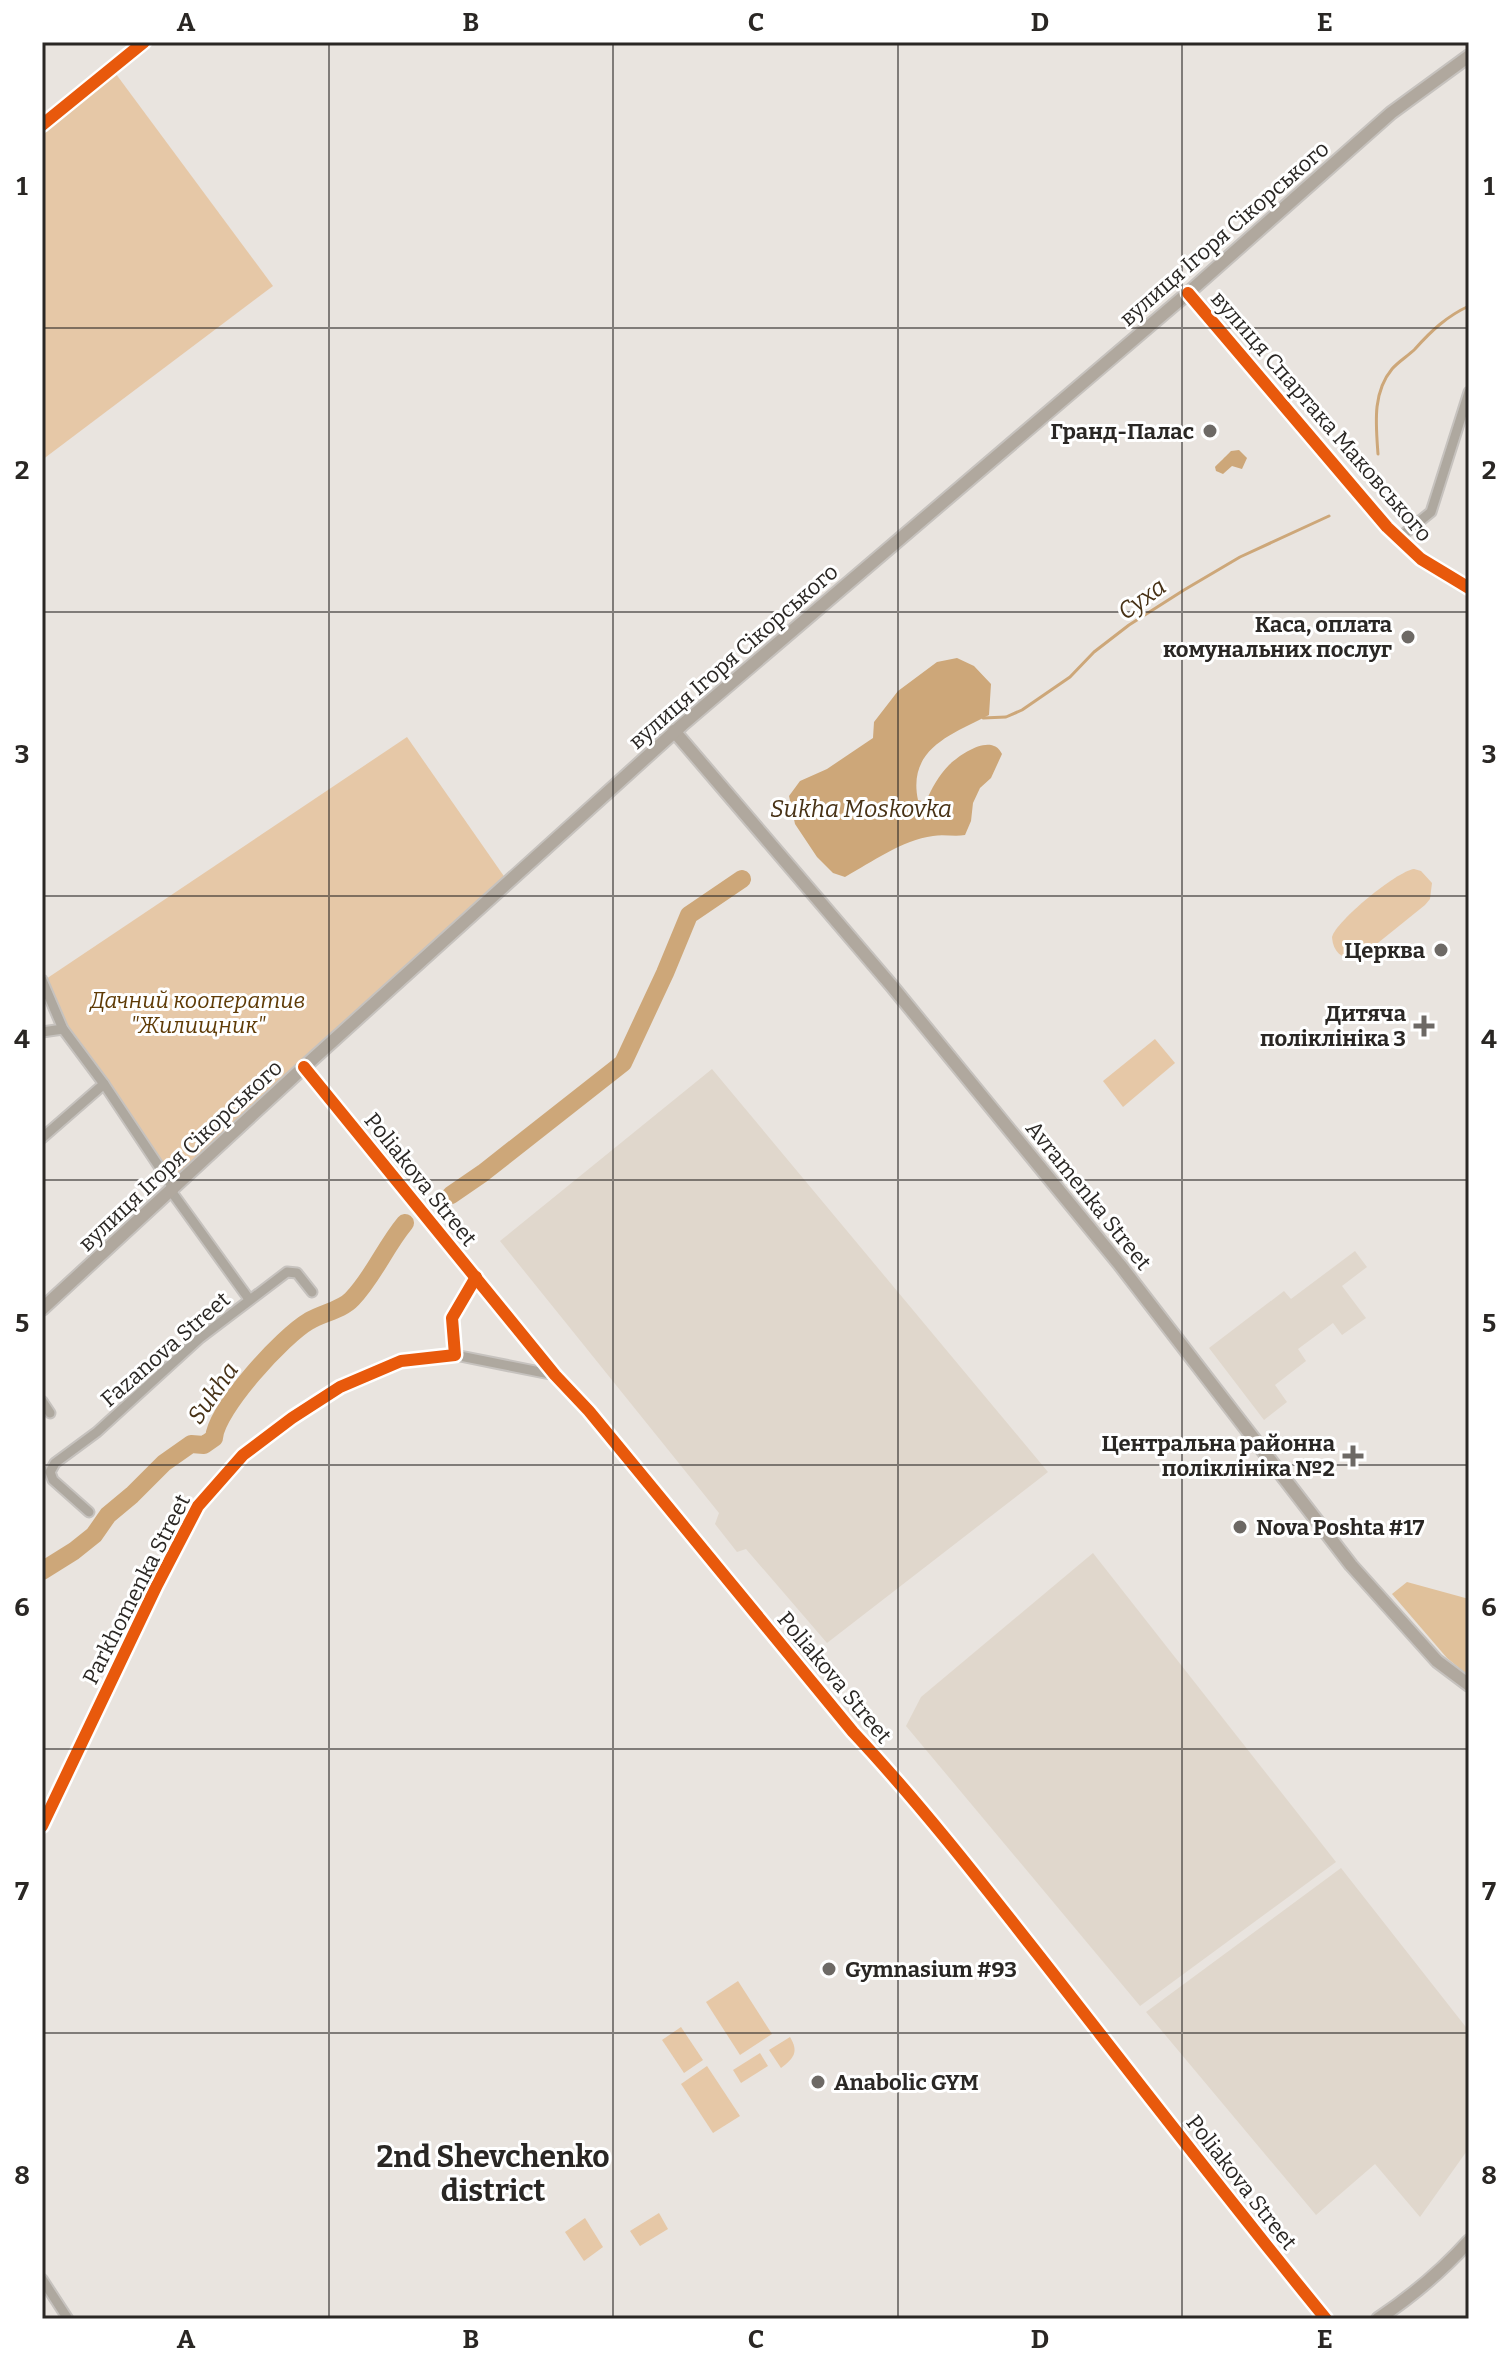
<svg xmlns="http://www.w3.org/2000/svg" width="1511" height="2361" font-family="Bitter,serif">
<rect width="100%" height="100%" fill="#e9e4df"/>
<g fill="#e0d7cc">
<path d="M 712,1069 L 1048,1472 L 827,1643 L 746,1549 L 737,1552 L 715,1524 L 719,1513 L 500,1241 Z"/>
<path d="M 1355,1251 L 1367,1267 L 1342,1286 L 1366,1318 L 1342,1335 L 1333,1323 L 1298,1349 L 1306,1361 L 1275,1385 L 1287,1402 L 1264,1420 L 1209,1348 L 1284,1291 L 1291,1299 Z"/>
<path d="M 1093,1553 L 1336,1862 L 1140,2006 L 906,1726 L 921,1697 Z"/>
<path d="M 1341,1868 L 1469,2031 L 1469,2148 L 1420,2217 L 1375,2164 L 1316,2215 L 1146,2012 Z"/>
</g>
<g fill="#e6c8a7">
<path d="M 113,70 L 273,286 L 42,460 L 42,122 Z"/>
<path d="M 407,737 L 508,882 L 171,1191 L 63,1029 L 43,981 Z"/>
<path d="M 1414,869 L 1421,871 L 1432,883 L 1430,899 L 1425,905 L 1358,959 C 1343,960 1333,953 1332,937 C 1336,921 1397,871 1414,869 Z"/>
<path d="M 1155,1039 L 1175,1063 L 1123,1107 L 1103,1081 Z"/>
<path d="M 738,1981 L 772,2034 L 740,2055 L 706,2002 Z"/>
<path d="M 681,2027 L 703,2060 L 684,2073 L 662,2040 Z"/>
<path d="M 790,2037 C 799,2052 794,2058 781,2068 L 769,2050 Z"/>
<path d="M 760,2053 L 768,2066 L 741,2083 L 733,2070 Z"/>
<path d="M 707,2066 L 740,2116 L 713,2133 L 681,2084 Z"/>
<path d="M 659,2213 L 668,2229 L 640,2246 L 630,2231 Z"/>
<path d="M 585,2218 L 603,2247 L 584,2261 L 565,2232 Z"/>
</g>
<path fill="#e0c19b" d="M 1407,1582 L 1469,1599 L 1469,1676 L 1447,1658 L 1392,1594 Z"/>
<g fill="#cda779">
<path d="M 1239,450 L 1247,458 L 1242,469 L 1232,466 L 1223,474 L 1216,471 L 1215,467 C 1216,466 1229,453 1231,451 Z"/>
<path d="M 957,658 L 974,666 L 991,684 L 989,715 C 953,734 907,748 918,800 L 926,802 C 931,789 939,775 949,765 C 962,753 992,733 1002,754 L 991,778 L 980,788 L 973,803 L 971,821 L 965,835 C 954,837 944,834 933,836 C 902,840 872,862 845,877 L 833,873 L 817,857 L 795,824 L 789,796 L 800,781 L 827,769 L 873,738 L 874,722 L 898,691 L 937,662 Z"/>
</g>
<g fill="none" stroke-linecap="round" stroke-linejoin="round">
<g stroke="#cda779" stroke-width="3">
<path d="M 1378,454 C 1376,425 1372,393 1392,369 C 1399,361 1408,356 1415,349 C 1431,331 1447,316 1469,306"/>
<path d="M 983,718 L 1006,717 L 1022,710 L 1070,677 L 1094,652 L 1129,625 L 1184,590 L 1240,557 L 1329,516"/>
</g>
<g stroke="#cda779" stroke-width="18">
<path d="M 451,1195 L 483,1173 L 623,1063 L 665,973 L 689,915 L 742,879"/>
<path d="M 42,1571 L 74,1551 L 94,1535 L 108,1515 L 132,1495 L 164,1463 L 191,1444 L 204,1445 L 214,1438 C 216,1409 283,1336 309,1321 C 322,1313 342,1310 352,1299 C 374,1276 385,1247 405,1223"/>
</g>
<g stroke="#c6c2be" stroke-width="13">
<g id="minor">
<path d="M 42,125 L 144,42"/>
<path d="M 1188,293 L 1387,527 L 1421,559 L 1469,588"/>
<path d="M 1399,538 L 1431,512 L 1469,392"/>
<path d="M 42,980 L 63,1029 L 104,1084 L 174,1189"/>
<path d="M 42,1032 L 63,1029"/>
<path d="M 304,1067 L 555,1375 L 589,1411 L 853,1732 C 926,1810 992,1896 1058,1980 C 1147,2094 1235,2208 1326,2319"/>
<path d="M 42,1138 L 104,1084"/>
<path d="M 171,1191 L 249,1299"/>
<path d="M 455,1355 L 555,1375"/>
<path d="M 42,1401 L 50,1413"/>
<path d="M 89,1512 L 53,1480 L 50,1472 L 55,1463 L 97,1432 L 200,1338 L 287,1272 L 297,1273 L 312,1292"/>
<path d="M 42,1826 L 157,1585 L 198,1506 L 243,1455 L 292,1418 L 340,1387 L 401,1361 L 455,1355 L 452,1318 L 476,1277"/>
<path d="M 42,2279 L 68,2319"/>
</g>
</g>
<g stroke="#c6c2be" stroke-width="16">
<g id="major">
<path d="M 674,731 L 891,985 L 1120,1265 L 1351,1565 L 1437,1661 L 1469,1685"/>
<path d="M 42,1309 L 304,1067 L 682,725 L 1188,293 L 1391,113 L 1469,56"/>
<path d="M 1378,2319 C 1412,2296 1442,2271 1469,2241"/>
</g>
</g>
<use href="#minor" stroke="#aea89f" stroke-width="9"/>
<use href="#major" stroke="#b0a89e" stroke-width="12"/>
<g stroke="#fff" stroke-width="17">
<g id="cycleway">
<path d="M 42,125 L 144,42"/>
<path d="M 1188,293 L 1387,527 L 1421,559 L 1469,588"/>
<path d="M 304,1067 L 555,1375 L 589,1411 L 853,1732 C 926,1810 992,1896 1058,1980 C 1147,2094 1235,2208 1326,2319"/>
<path d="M 42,1826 L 157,1585 L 198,1506 L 243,1455 L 292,1418 L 340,1387 L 401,1361 L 455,1355 L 452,1318 L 476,1277"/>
</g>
</g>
<use href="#cycleway" stroke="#e8590c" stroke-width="12"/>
</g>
<path fill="none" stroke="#2a2724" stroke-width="2" stroke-opacity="0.55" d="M 329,42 L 329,2319M 613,42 L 613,2319M 898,42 L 898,2319M 1182,42 L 1182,2319M 42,328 L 1469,328M 42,612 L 1469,612M 42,896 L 1469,896M 42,1180 L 1469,1180M 42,1465 L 1469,1465M 42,1749 L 1469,1749M 42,2033 L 1469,2033"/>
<g fill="#6d6965" stroke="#fff" stroke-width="3">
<circle cx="1210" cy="431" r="8"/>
<circle cx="1408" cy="637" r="8"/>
<circle cx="1441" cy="950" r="8"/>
<path d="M1420 1014h8v8h8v8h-8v8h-8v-8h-8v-8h8z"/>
<path d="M1349 1444h8v8h8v8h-8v8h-8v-8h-8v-8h8z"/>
<circle cx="1240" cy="1527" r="8"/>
<circle cx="829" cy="1969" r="8"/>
<circle cx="818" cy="2082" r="8"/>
</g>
<g text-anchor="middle" stroke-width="6" stroke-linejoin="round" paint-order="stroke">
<g font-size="22" fill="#2a2724" stroke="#fff">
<text transform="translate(1224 233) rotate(-41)" y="8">вулиця Ігоря Сікорського</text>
<text transform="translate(1322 416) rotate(49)" y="8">вулиця Спартака Маковського</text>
<text transform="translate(733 656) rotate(-41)" y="8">вулиця Ігоря Сікорського</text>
<text transform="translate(180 1155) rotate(-43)" y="8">вулиця Ігоря Сікорського</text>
<text transform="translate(421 1179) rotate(51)" y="8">Poliakova Street</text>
<text transform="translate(1089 1195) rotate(51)" y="8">Avramenka Street</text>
<text transform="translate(165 1349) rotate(-41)" y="8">Fazanova Street</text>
<text transform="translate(136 1589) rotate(-63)" y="8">Parkhomenka Street</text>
<text transform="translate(835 1677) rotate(50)" y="8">Poliakova Street</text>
<text transform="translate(1242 2182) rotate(52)" y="8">Poliakova Street</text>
</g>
<g font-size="22" font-weight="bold" fill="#2a2724" stroke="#fff" text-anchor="end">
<text x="1194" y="439">Гранд-Палас</text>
<text x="1392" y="632">Каса, оплата<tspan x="1392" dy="25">комунальних послуг</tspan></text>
<text x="1425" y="958">Церква</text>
<text x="1406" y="1021">Дитяча<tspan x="1406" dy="25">поліклініка 3</tspan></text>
<text x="1335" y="1451">Центральна районна<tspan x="1335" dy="25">поліклініка №2</tspan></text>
<text x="1256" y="1535" text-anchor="start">Nova Poshta #17</text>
<text x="845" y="1977" text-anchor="start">Gymnasium #93</text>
<text x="834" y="2090" text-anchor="start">Anabolic GYM</text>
</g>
<g font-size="22" font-style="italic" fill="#5f3b06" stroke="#fff">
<text x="198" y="1008">Дачний кооператив<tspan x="198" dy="25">"Жилищник"</tspan></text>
</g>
<g font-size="24" font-style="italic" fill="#483216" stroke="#fff">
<text transform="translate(1142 599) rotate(-36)" y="8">Суха</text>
<text x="861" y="817">Sukha Moskovka</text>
<text transform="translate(213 1393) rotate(-55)" y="8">Sukha</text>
</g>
<g font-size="30" font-weight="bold" fill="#2a2724" stroke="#fff">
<text x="493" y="2167">2nd Shevchenko<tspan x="493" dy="34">district</tspan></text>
</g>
</g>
<rect width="1511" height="2361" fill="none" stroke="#ffffff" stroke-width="88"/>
<rect x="44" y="44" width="1423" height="2273" fill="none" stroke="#2a2724" stroke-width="3"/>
<g font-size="26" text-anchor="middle" font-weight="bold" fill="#2a2724">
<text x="186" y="31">A</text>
<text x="471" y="31">B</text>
<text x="756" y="31">C</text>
<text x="1040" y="31">D</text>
<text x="1325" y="31">E</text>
<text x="22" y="195">1</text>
<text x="1489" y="195">1</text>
<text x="22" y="479">2</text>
<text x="1489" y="479">2</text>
<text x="22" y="763">3</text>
<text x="1489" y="763">3</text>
<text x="22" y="1048">4</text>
<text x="1489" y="1048">4</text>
<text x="22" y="1332">5</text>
<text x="1489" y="1332">5</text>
<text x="22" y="1616">6</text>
<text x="1489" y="1616">6</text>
<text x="22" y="1900">7</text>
<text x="1489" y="1900">7</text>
<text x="22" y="2184">8</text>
<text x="1489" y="2184">8</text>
<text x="186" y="2348">A</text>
<text x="471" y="2348">B</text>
<text x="756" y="2348">C</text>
<text x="1040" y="2348">D</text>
<text x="1325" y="2348">E</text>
</g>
</svg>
